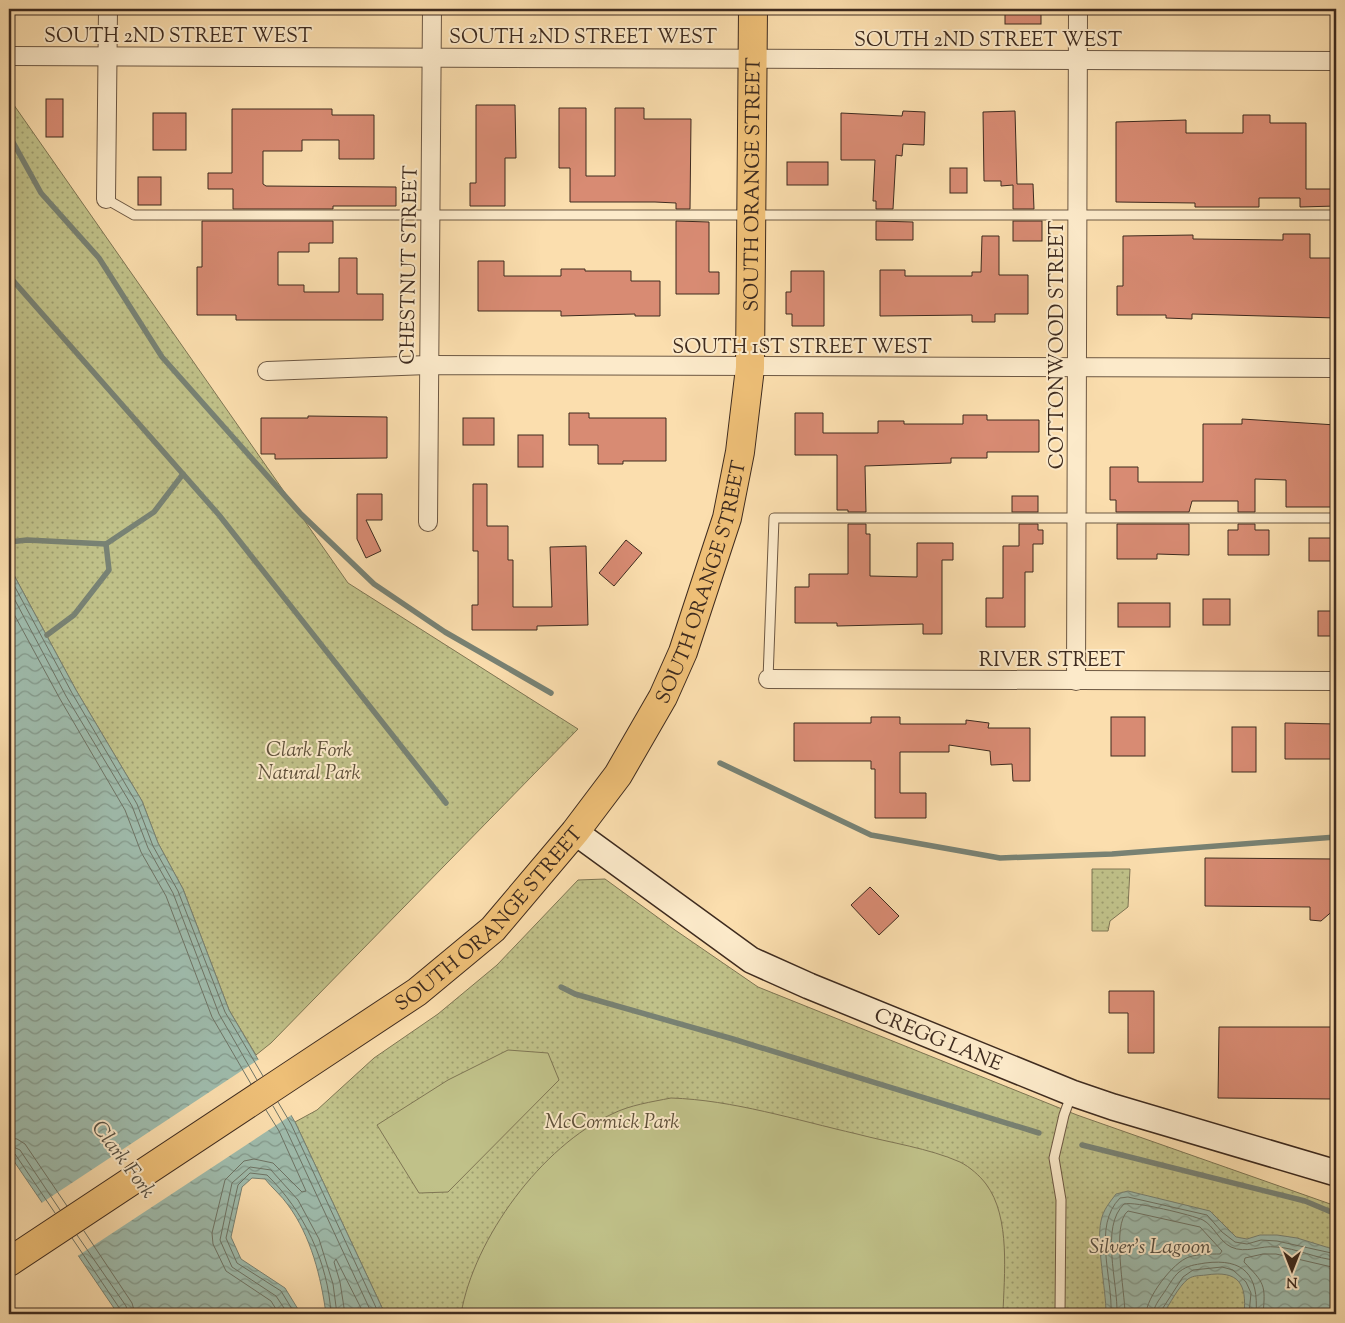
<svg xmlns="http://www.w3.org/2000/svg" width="1345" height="1323" font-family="'Sorts Mill Goudy',serif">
<defs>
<pattern id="green-dots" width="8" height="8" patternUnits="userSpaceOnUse" patternTransform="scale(1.25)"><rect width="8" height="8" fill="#c0c189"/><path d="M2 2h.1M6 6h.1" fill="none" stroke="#9d9d6f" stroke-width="1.8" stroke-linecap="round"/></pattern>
<pattern id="water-waves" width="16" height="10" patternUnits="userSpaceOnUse" patternTransform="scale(1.25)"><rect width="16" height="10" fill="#9fbcad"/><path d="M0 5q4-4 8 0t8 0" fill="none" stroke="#83998c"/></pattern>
</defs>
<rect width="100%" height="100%" fill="#fbdeae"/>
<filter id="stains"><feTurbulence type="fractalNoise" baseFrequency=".004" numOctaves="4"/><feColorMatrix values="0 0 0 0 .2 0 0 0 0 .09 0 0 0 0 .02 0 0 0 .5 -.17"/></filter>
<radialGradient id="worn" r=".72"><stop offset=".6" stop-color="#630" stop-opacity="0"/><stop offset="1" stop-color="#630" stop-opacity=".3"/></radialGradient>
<g fill="url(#green-dots)" stroke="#7f7654">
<path d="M 9,98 L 348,583 L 578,729 L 271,1043 L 256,1055 L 229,1010 L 183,889 L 158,843 L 142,801 L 76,690 L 9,566 Z"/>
<path d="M 1092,869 L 1130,869 L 1128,907 L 1110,921 L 1108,931 L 1092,931 Z"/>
<path d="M 605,879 L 675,930 L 758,987 L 1077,1115 L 1336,1206 L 1336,1314 L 385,1314 L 295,1122 L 317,1110 L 374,1058 L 438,1014 L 497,965 L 578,880 Z"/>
</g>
<g fill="#c0c189" stroke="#7f7654">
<path d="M 508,1050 L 548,1053 L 559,1080 L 448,1192 L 419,1193 L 377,1125 L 448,1080 Z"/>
<path d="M 671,1098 C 733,1100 796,1120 857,1134 C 891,1143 928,1148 960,1162 C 970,1167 980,1176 986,1184 C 1011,1217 1004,1276 1003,1314 L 461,1314 C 474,1238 542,1146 612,1114 C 630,1105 651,1102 671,1098 Z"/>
</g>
<g fill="url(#water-waves)" stroke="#788274">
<path d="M 9,566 L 76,690 L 142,801 L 158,843 L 183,889 L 229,1010 L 295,1122 L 385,1314 L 326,1314 C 321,1277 311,1236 288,1205 C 282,1196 272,1188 265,1179 L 252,1178 L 242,1187 L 231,1237 L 241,1259 L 285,1288 L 301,1314 L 118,1314 L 9,1154 Z"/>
<path d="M 1128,1191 L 1210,1211 L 1236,1237 L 1247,1239 L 1260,1235 L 1277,1235 L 1297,1238 L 1336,1250 L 1336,1314 L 1244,1314 C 1247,1284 1239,1270 1206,1275 C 1199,1276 1194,1275 1188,1279 C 1178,1287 1170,1304 1163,1314 L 1106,1314 C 1106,1288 1096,1244 1101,1221 C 1103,1210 1110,1202 1116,1194 Z"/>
</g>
<path fill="#fbdeae" d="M 261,1058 L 293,1114 L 76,1257 L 40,1204 Z"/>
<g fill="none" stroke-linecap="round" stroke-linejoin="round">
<g stroke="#6e7466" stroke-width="1">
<path d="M 9,576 L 72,693 L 137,804 L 153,846 L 178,891 L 225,1012 L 263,1076"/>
<path d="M 9,589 L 66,696 L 132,806 L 148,848 L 173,893 L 219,1014 L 257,1080"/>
<path d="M 9,605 L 60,699 L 125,810 L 141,852 L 166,896 L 212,1017 L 251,1084"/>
<path d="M 278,1102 L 291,1124 L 379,1314"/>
<path d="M 273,1106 L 285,1127 L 372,1314"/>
<path d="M 266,1110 L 279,1131 L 306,1191 L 302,1192 L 273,1163 L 254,1159 L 244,1161 L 225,1180 L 212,1233 L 213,1244 L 226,1271 L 271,1301 L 279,1314"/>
<path d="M 9,1138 L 17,1139 L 25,1144 L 67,1206"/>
<path d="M 9,1145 L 20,1150 L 60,1210"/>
<path d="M 9,1152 L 15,1154 L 55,1213"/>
<path d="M 84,1231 L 132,1303 L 135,1314"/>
<path d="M 77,1235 L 126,1306 L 128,1314"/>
<path d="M 72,1238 L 120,1309 L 121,1314"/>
<path d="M 288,1314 L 276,1296 L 232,1267 L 220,1240 L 232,1183 L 250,1167 L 271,1170 L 298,1200 L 319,1239 L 333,1284 L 337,1314"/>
<path d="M 295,1314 L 281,1291 L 237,1263 L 226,1238 L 238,1185 L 250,1173 L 267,1175 C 304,1211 328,1262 331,1314"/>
<path d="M 345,1314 L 340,1282 L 334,1262 L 336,1259 L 364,1314"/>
<path d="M 1111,1314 C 1113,1278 1092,1226 1120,1198 L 1128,1197 L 1207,1215 L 1222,1232 L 1235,1242 L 1247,1244 L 1261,1240 L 1277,1241 L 1336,1254"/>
<path d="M 1117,1314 C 1118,1282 1100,1227 1124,1204 C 1135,1201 1192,1215 1203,1220 C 1214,1226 1219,1241 1231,1247 C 1246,1254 1261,1245 1276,1247 C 1297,1248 1316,1259 1336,1260"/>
<path d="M 1125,1314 C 1125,1291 1111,1224 1128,1211 L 1200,1227 L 1222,1251 L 1220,1254 C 1211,1254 1198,1254 1189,1257 C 1173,1262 1146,1298 1146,1314"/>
<path d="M 1153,1314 C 1154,1306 1159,1300 1163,1294 C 1168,1287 1173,1277 1179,1272 C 1188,1265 1194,1265 1205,1263 C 1244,1258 1259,1275 1256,1314"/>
<path d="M 1159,1314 L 1183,1277 L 1193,1270 L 1222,1267 L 1233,1270 L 1246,1282 L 1251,1293 L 1249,1314"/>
<path d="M 1263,1314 C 1266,1284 1264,1283 1244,1262 L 1245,1258 L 1263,1254 L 1276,1254 L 1336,1268"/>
</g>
<g stroke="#788274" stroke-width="5.5">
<path d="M 9,135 L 41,193 L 99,258 L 162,357 L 301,514 L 374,584 L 445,632 L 551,693"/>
<path d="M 9,276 L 219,515 L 446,803"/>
<path d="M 9,542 L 27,540 L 106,544 L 154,512 L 183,474"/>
<path d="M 47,635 L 74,615 L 109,570 L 106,544"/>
<path d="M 720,763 L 871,835 L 1000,858 L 1112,854 L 1336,837"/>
<path d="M 561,987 L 575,994 L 733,1039 L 1039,1133"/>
<path d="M 1082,1145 L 1305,1201 L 1336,1214"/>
</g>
</g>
<g fill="#d88b73" stroke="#3e2b1f">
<rect x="1005" y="9" width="36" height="15"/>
<rect x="46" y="99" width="17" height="38"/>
<path d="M 476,105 L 515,105 L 516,158 L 505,158 L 505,206 L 470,206 L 470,183 L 476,183 Z"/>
<path d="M 559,108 L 586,108 L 586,176 L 615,176 L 615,108 L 644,108 L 644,119 L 691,119 L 690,209 L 676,209 L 676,203 L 655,202 L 570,202 L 570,168 L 559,168 Z"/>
<path d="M 232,109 L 332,109 L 332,115 L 374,115 L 374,159 L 339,159 L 339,140 L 302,140 L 302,151 L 263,151 L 263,184 L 266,186 L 396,187 L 396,206 L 333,206 L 333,209 L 233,209 L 233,189 L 208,189 L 208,173 L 232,173 Z"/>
<path d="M 903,111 L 925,112 L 924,145 L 903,144 L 902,156 L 896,155 L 893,209 L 876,209 L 876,201 L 873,201 L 875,160 L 841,160 L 841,113 L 902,116 Z"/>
<path d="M 1015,111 L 1017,184 L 1033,184 L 1034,209 L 1013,209 L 1013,185 L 1001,186 L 1001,181 L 984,181 L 983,112 Z"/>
<rect x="153" y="113" width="33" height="37"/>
<path d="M 1243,115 L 1270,115 L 1270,123 L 1306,123 L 1306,189 L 1336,189 L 1336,206 L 1300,207 L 1300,198 L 1259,198 L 1259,207 L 1195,207 L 1195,203 L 1116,202 L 1116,122 L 1186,120 L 1186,133 L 1243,133 Z"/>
<rect x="787" y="162" width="41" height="23"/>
<rect x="950" y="168" width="17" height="25"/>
<rect x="138" y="177" width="23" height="28"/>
<path d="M 202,221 L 333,221 L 333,243 L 309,243 L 309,252 L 278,252 L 278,285 L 304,285 L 304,292 L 339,292 L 339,258 L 357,258 L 357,294 L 383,294 L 383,320 L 236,320 L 236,315 L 197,315 L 197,267 L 202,267 Z"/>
<path d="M 676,221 L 709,222 L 709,272 L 719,272 L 719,294 L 676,294 Z"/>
<path d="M 876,221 L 913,222 L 913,240 L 876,240 Z"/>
<rect x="1013" y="221" width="29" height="20"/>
<path d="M 1283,234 L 1310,234 L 1310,258 L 1336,258 L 1336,318 L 1192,314 L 1192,319 L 1166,318 L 1166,315 L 1117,315 L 1117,286 L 1123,286 L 1123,236 L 1193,235 L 1193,239 L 1283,240 Z"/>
<path d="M 982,236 L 999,236 L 999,275 L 1028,275 L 1028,314 L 995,314 L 995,322 L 972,322 L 972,315 L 880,316 L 880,270 L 905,270 L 905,276 L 972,276 L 972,272 L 981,272 Z"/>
<path d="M 478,261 L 504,261 L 504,276 L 561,276 L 561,269 L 585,269 L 585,271 L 631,271 L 631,281 L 660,281 L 660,316 L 635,316 L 635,314 L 561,316 L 561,311 L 478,311 Z"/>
<path d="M 791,271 L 824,271 L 824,326 L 792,326 L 792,314 L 786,314 L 786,292 L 791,292 Z"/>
<path d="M 569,413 L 589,413 L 589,418 L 666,418 L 666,461 L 623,461 L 623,464 L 598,464 L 598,445 L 569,445 Z"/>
<path d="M 795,413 L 823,413 L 823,433 L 878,433 L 878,421 L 904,421 L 904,424 L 963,424 L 963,415 L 987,415 L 987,420 L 1039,420 L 1039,452 L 987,452 L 987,458 L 951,458 L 951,463 L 865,466 L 866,512 L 848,512 L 848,510 L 837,510 L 837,455 L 795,455 Z"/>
<path d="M 308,416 L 387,417 L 387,458 L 275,459 L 275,454 L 261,454 L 261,418 L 308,418 Z"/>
<rect x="463" y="418" width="31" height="27"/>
<path d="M 1242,419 L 1336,425 L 1336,507 L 1286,507 L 1286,480 L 1255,479 L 1255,512 L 1238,512 L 1238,501 L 1192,501 L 1189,512 L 1116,512 L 1116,500 L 1110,500 L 1110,467 L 1138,467 L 1138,482 L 1203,482 L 1203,424 L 1242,424 Z"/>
<rect x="518" y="435" width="25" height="32"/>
<path d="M 473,484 L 487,484 L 487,526 L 508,526 L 508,560 L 513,560 L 513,607 L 552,607 L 550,547 L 586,546 L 588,625 L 537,626 L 537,630 L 472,630 L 472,605 L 478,605 L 478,551 L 473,551 Z"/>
<path d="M 357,494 L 382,494 L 382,520 L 366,520 L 381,551 L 366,558 L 357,539 Z"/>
<rect x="1012" y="496" width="26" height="16"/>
<path d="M 848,524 L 866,524 L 866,534 L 870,534 L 870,576 L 917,577 L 917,543 L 953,543 L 953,560 L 942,560 L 942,634 L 923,634 L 923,624 L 837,626 L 837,623 L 795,623 L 795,587 L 809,587 L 809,574 L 848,574 Z"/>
<path d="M 1019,524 L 1038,524 L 1038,530 L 1043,530 L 1043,544 L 1033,544 L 1033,572 L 1025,572 L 1025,627 L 986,627 L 986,598 L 1003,598 L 1003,546 L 1019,546 Z"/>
<path d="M 1117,524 L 1189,524 L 1189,555 L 1157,554 L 1157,559 L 1117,559 Z"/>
<path d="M 1238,524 L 1255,524 L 1255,530 L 1269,530 L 1269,555 L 1228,555 L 1228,530 L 1238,530 Z"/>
<rect x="1309" y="538" width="27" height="23"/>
<path d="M 626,540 L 642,553 L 614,586 L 599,573 Z"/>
<rect x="1203" y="599" width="27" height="26"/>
<rect x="1118" y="603" width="52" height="24"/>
<rect x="1318" y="611" width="18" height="25"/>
<path d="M 871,717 L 900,717 L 900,724 L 966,724 L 966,720 L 989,723 L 988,728 L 1030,728 L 1030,781 L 1013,781 L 1012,764 L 991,765 L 990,751 L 949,745 L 949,752 L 900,752 L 900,793 L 926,793 L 926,818 L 875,818 L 875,769 L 871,769 L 871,761 L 794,761 L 794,723 L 871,723 Z"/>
<rect x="1111" y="717" width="34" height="39"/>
<path d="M 1285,723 L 1336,724 L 1336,759 L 1285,759 Z"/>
<rect x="1232" y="727" width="24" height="45"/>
<path d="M 1205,858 L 1336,859 L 1336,908 L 1321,921 L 1310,920 L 1310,907 L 1205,906 Z"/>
<path d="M 870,887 L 899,916 L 879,935 L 851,905 Z"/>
<path d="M 1109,991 L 1154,991 L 1154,1053 L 1128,1053 L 1128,1013 L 1109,1013 Z"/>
<path d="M 1219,1027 L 1334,1027 L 1333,1099 L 1218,1098 Z"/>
</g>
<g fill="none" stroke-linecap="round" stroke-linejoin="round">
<g stroke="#6d5843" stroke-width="11">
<g id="lane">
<path d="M 106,199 L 134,215 L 1336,215"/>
<path d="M 768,679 L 774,518 L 1336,518"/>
<path d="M 1060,1314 L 1061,1200 L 1054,1158 L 1064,1115 L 1072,1093"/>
</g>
</g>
<g stroke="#6d5843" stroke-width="20">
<g id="street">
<path d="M 9,56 L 1336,61"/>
<path d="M 106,199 L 108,9"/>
<path d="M 267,371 L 428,365 L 1336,368"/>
<path d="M 428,522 L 432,9"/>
<path d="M 768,679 L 1336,681"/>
<path d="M 1076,681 L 1078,9"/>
</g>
</g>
<g stroke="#3e2b1f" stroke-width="28">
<g id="secondary">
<path id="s1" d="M 575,832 L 751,960 L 809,986 L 1072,1093 L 1113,1107 L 1336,1173"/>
</g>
</g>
<g stroke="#3e2b1f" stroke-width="30">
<g id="primary">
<path id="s2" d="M 9,1262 L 417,992 L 493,929 L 575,832 L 618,775 L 663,697 L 683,652 L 727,518 L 740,452 L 750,368 L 753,9"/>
</g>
</g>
<use href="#lane" stroke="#fceaca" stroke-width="9"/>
<use href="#street" stroke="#fceaca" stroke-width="18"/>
<use href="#secondary" stroke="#fceaca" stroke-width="25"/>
<use href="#primary" stroke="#eebf77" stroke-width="28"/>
</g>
<g text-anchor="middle" stroke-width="4" stroke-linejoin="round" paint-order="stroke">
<g font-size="20" fill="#3e2b1f" stroke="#fceaca">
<text x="178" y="42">SOUTH 2ND STREET WEST</text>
<text x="583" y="43">SOUTH 2ND STREET WEST</text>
<text x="988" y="46">SOUTH 2ND STREET WEST</text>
<text dy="7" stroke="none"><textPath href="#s2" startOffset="1402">SOUTH ORANGE STREET</textPath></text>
<text transform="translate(408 265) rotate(-89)" y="7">CHESTNUT STREET</text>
<text transform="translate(1056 345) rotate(-90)" y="7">COTTONWOOD STREET</text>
<text x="802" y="353">SOUTH 1ST STREET WEST</text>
<text dy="7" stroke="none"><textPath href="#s2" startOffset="998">SOUTH ORANGE STREET</textPath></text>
<text x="1052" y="666">RIVER STREET</text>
<text dy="7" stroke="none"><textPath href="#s2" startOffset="592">SOUTH ORANGE STREET</textPath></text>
<text dy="7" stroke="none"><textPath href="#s1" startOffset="421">CREGG LANE</textPath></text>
</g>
<g font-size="20" font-style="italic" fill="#5e503a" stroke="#fceaca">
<text x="309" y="756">Clark Fork<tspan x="309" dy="23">Natural Park</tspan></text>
<text x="612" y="1128">McCormick Park</text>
</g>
<g font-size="21" font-style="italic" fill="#564f42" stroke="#fceaca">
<text transform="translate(124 1159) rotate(53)" y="7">Clark Fork</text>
<text x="1150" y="1253">Silver's Lagoon</text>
</g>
</g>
<rect width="1345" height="1323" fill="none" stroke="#fbdeae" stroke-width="30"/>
<rect x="10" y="10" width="1325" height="1303" fill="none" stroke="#3e2b1f" stroke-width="2.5"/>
<rect x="15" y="15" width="1315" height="1293" fill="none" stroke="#3e2b1f"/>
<g transform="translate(1292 1270) rotate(180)" stroke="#fceaca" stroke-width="4" paint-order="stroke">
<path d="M0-4L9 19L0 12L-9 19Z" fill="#3e2b1f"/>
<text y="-8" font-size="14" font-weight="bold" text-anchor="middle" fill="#3e2b1f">N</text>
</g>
<rect width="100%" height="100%" filter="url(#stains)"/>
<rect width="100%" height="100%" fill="url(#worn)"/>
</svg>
